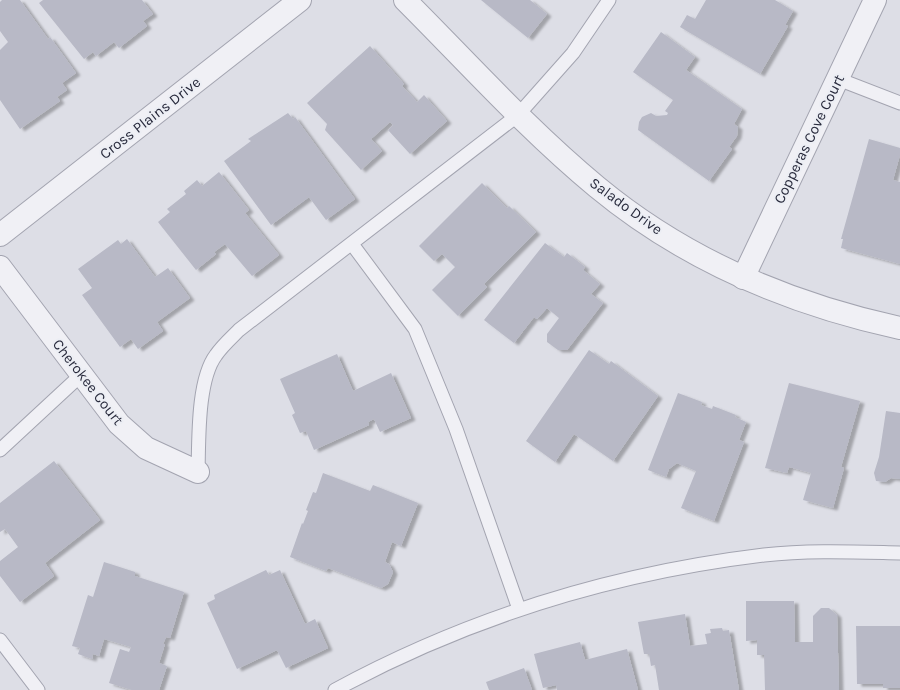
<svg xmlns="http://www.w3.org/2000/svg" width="900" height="690" font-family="Karla,sans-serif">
<defs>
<filter id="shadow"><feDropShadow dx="4.5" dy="2.5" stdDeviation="1" flood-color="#0004"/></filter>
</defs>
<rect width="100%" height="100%" fill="#dddee6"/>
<g fill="#b8b9c6" filter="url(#shadow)">
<path d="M 2,0 L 20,0 L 48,39 L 50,37 L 76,73 L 62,83 L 67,90 L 57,97 L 60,101 L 20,129 L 0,100 L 0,50 L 8,42 L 0,31 L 0,2 Z"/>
<path d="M 43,0 L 142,0 L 153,14 L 143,21 L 147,26 L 119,48 L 114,42 L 96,56 L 93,52 L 84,59 L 39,3 Z"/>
<path d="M 481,0 L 530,0 L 547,14 L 528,38 Z"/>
<path d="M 706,0 L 775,0 L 793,11 L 785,25 L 788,26 L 760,74 L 680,27 L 687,15 L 695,19 Z"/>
<path d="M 661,32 L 695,57 L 686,70 L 742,109 L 734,124 L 738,127 L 737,136 L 729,147 L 732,149 L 709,181 L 638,130 L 639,122 L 642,117 L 651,113 L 656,116 L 667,115 L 668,113 L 665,111 L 673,100 L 633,72 Z"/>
<path d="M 370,46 L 404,84 L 402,86 L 417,102 L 424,95 L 447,121 L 410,154 L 388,130 L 393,125 L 390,122 L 371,139 L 382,151 L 361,170 L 325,130 L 327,124 L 307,103 Z"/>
<path d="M 288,113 L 293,119 L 295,117 L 355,199 L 326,220 L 309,197 L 271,225 L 224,161 L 251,141 L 248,139 Z"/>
<path d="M 869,139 L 900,148 L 900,155 L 893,180 L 900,182 L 900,264 L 841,248 L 843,239 L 841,239 Z"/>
<path d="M 219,172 L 249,210 L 245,213 L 279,255 L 252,276 L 225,244 L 214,252 L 216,254 L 196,270 L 158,222 L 170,212 L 167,209 L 186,194 L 184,191 L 197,180 L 202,186 Z"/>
<path d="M 482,183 L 507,208 L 509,206 L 536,232 L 484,284 L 487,287 L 458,316 L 432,290 L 455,267 L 442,254 L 434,261 L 419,246 Z"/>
<path d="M 127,239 L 155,277 L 168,268 L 190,298 L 157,322 L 163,331 L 138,349 L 131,339 L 120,347 L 82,295 L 92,288 L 78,269 L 118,240 L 121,244 Z"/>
<path d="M 545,243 L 564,257 L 567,253 L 585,267 L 583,270 L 600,284 L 591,294 L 603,303 L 567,350 L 558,350 L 547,342 L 547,334 L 559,318 L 547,308 L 537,319 L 534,317 L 514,343 L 484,320 Z"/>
<path d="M 589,350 L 609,364 L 611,361 L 658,396 L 613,461 L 574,434 L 555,462 L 526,441 Z"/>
<path d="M 337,354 L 353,391 L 391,373 L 411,418 L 380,432 L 374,419 L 368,422 L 369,425 L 314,450 L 306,431 L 300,433 L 292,415 L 295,413 L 280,379 Z"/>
<path d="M 789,383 L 860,401 L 841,467 L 844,468 L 833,508 L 803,500 L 811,473 L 789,467 L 787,473 L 765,468 Z"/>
<path d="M 678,393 L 702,402 L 701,405 L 712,409 L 713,406 L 736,415 L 735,417 L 746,422 L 739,440 L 744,442 L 714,521 L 681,508 L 696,471 L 677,463 L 669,469 L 666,477 L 648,470 Z"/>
<path d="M 886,411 L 900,413 L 900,479 L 891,478 L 885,482 L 876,481 L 874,473 L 879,457 Z"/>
<path d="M 54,461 L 100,520 L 45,563 L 54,576 L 20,602 L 0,576 L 0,561 L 18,547 L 5,529 L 0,532 L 0,503 Z"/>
<path d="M 323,473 L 370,491 L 373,485 L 418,503 L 401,546 L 392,542 L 385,562 L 389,564 L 393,572 L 388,584 L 381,588 L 328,568 L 326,571 L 290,557 L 302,523 L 303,524 L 308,511 L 306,510 L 313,492 L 316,493 Z"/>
<path d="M 104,562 L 135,572 L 135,576 L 184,592 L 170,638 L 166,637 L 163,644 L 165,644 L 159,663 L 167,666 L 159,690 L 132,690 L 109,683 L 120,649 L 129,652 L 131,647 L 104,639 L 99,656 L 93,654 L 92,659 L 78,654 L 80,648 L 72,646 L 88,595 L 93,597 Z"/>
<path d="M 266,570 L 269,575 L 280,570 L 305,624 L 315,619 L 328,648 L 286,668 L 277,650 L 237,669 L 207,603 L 215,599 L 214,595 Z"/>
<path d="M 746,601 L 794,601 L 795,642 L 813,642 L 813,616 L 821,608 L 829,608 L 837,615 L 839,690 L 765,690 L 764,655 L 757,655 L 757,640 L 746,641 Z"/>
<path d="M 685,614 L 690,646 L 707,644 L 705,634 L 711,633 L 710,629 L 722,628 L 723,631 L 729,630 L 739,690 L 659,690 L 655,665 L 651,666 L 649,654 L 644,654 L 638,622 Z"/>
<path d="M 856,626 L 900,626 L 900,688 L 883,688 L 883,684 L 857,684 Z"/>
<path d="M 580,642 L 585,660 L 627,649 L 638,690 L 557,690 L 556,685 L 543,688 L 534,654 Z"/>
<path d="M 524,668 L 532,690 L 489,690 L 486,682 Z"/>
</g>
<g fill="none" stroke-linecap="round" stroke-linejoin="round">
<g stroke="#a3a4b0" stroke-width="15">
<g id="service">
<path d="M 838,79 L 900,103"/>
<path d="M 352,244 L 415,329 L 456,429 L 519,609"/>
<path d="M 0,450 L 81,375"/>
<path d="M 198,472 C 199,441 197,380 216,355 C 222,346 231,338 239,330 L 518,115 L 573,53 L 609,0"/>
<path d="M 0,640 L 38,690"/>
<path d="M 335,690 C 468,618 614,573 764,555 C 809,550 855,552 900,553"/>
</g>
</g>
<g stroke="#a3a4b0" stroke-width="24">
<g id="minor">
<path d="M 405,0 C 468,63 528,130 597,187 C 684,259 790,304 900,328"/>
<path d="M 0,235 L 300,0"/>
<path d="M 0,267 L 119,424 L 146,448 L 198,472"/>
<path d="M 743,278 L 875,0"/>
</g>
</g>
<use href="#service" stroke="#f0f0f5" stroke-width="13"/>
<use href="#minor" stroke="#f0f0f5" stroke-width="22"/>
</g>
<g text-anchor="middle" stroke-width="4" stroke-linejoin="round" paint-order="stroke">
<g font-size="15" fill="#282a3c" stroke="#eceef4">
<text transform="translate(150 118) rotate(-38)" y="5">Cross Plains Drive</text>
<text transform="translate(809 139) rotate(-64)" y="5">Copperas Cove Court</text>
<text transform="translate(626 206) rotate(36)" y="5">Salado Drive</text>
<text transform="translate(88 382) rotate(52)" y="5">Cherokee Court</text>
</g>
</g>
</svg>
